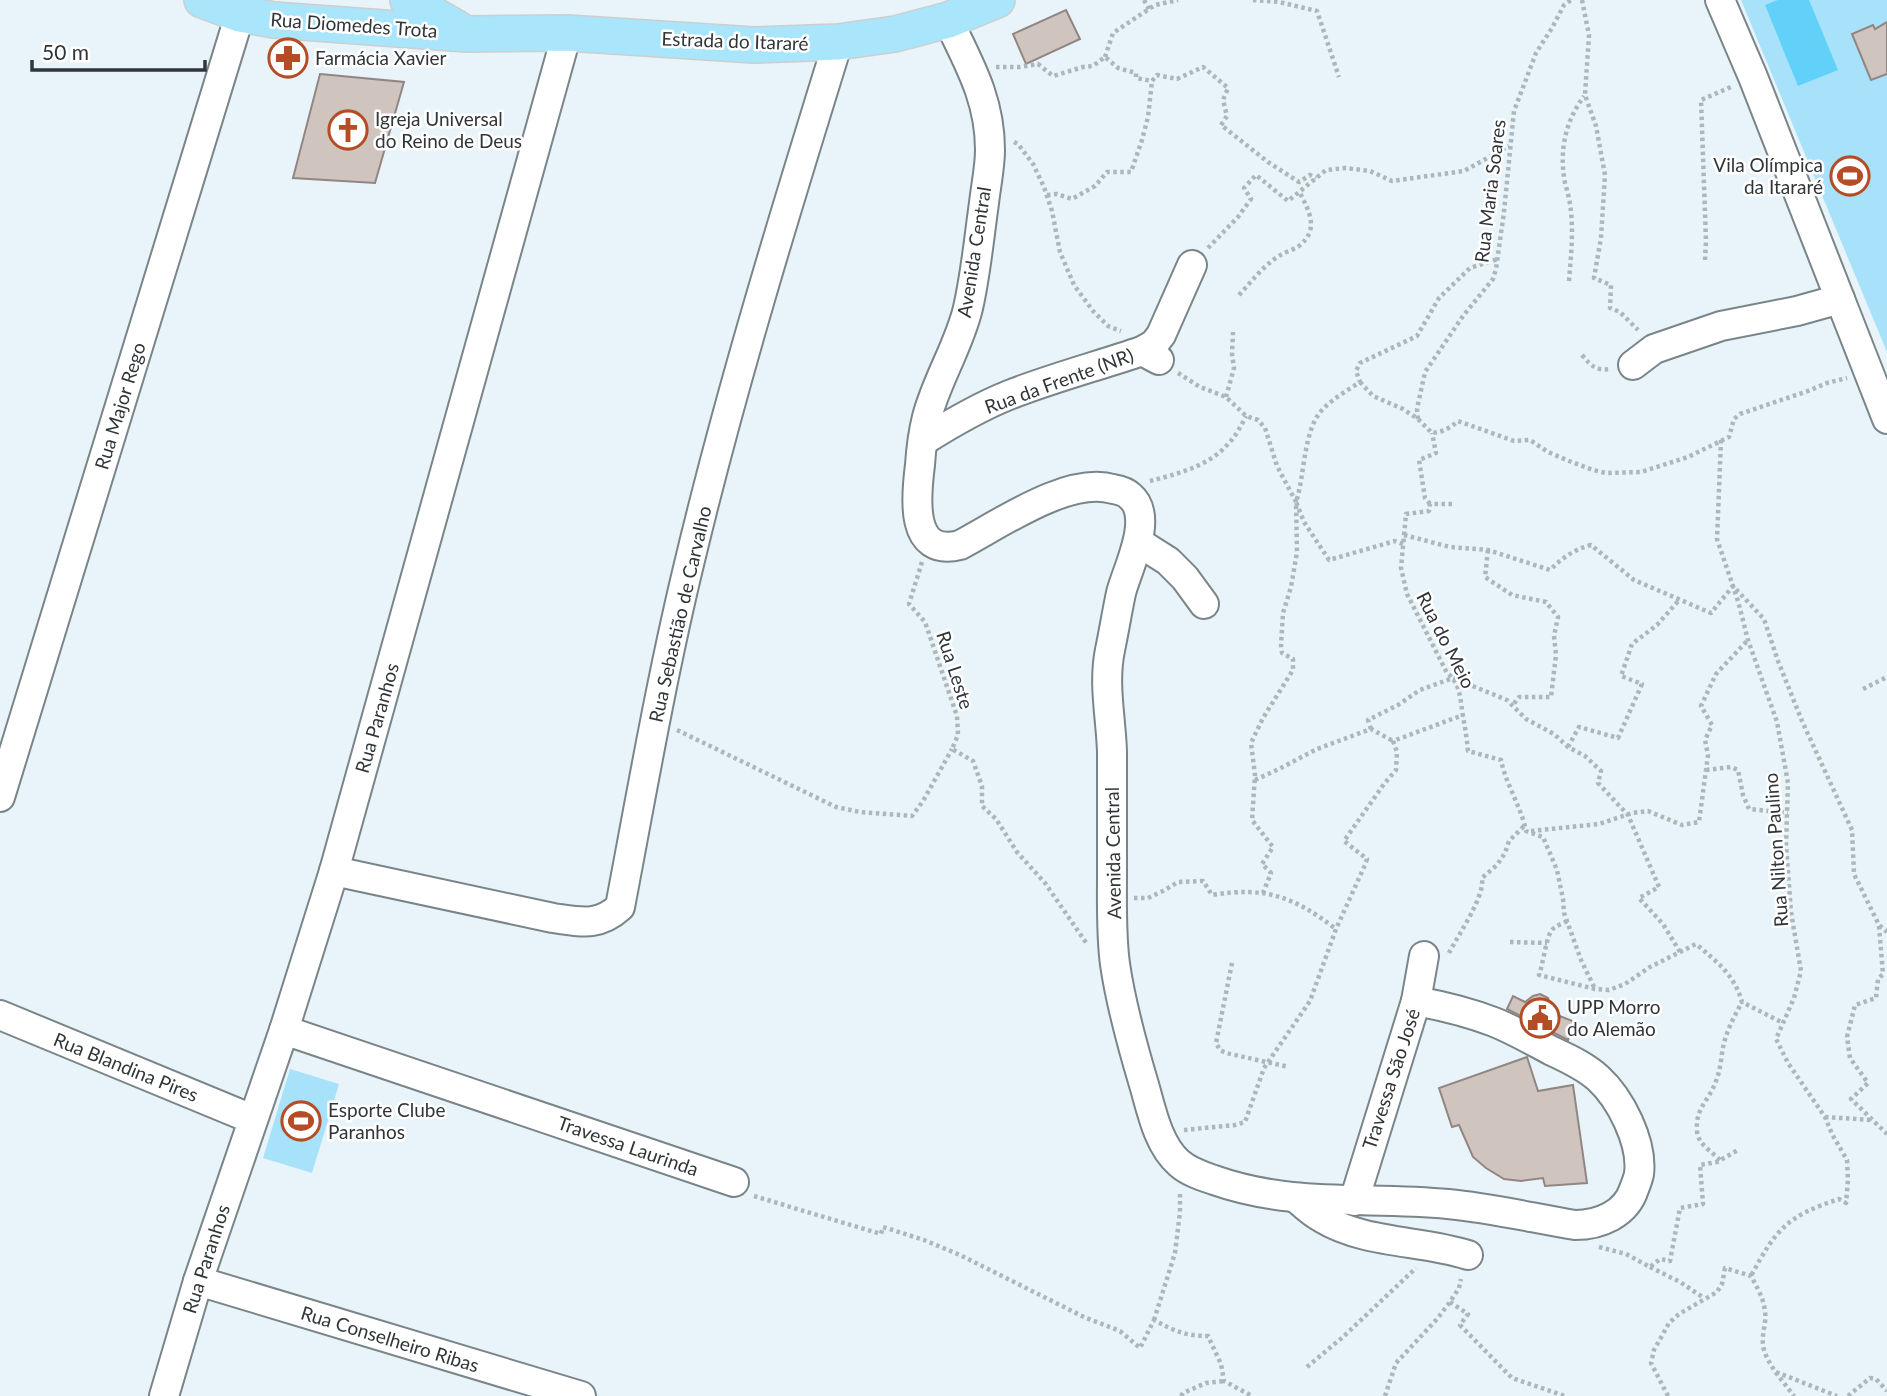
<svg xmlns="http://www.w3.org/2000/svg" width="1887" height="1396" font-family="Lato,sans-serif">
<rect width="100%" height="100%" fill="#e8f4f9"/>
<g fill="#a7e2fa">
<path d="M 1741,0 L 1887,0 L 1887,352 Z"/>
<path d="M 290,1069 L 339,1084 L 312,1173 L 263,1158 Z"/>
</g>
<path fill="#61d1f9" d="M 1778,0 L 1809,0 L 1838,70 L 1798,86 L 1765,5 Z"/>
<g fill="#d0c4bf" stroke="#918682" stroke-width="2">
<path d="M 1066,10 L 1080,39 L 1026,64 L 1013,34 Z"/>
<path d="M 1887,22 L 1887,74 L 1871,80 L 1852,34 L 1873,25 L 1875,29 Z"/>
<path d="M 320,74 L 404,82 L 375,183 L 293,178 Z"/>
<path d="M 1540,994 L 1548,998 L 1552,1013 L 1575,1022 L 1568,1040 L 1507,1009 L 1513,996 L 1525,1002 L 1533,996 Z"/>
<path d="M 1527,1057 L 1538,1091 L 1573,1085 L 1587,1183 L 1545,1186 L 1543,1178 L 1521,1181 L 1504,1179 L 1486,1168 L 1473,1157 L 1459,1125 L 1452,1127 L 1439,1088 Z"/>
</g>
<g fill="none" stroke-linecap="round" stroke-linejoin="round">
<g stroke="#7a8589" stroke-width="32">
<g id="minor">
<path d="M 1720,0 L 1753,77 L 1887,419"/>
<path d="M 948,20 C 969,64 990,99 990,150 C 990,167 986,185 984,203 C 979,238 976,273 968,308 C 959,346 937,379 927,417 C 923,433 921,449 920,465 C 916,496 909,558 960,545 C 1000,524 1068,476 1113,489 C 1119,490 1126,492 1130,496 C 1155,517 1127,569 1121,593 C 1117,612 1114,631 1110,650 C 1103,684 1111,718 1112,752 C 1112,793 1112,834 1112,874 C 1112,903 1111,935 1115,964 C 1121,1006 1133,1048 1145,1088 C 1152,1113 1159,1146 1179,1163 C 1189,1172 1202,1176 1214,1180 C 1293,1208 1368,1196 1448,1204 C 1491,1208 1533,1218 1575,1225 C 1600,1225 1626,1214 1634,1189 C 1636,1184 1638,1179 1639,1174 C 1643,1142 1620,1098 1598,1078 C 1585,1066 1567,1058 1552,1051 C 1533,1041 1514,1030 1494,1022 C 1468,1012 1443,1006 1416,1001"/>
<path d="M 1142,351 L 1154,344 L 1161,335 L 1192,265"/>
<path d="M 1633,365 L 1654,349 L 1721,326 L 1797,311 L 1840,299"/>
<path d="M 923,441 C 950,424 979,407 1009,395 C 1052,378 1098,366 1142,351 L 1159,360"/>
<path d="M 1138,542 L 1168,561 L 1185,578 L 1204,604"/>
<path d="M 0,797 L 240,14"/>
<path d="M 334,871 L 553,918 C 581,922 598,927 620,907 C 642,791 662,675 690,560 C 732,385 785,213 838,42"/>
<path d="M 0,1015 L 252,1119"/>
<path d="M 284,1030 L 734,1182"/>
<path d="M 1296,1198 C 1304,1205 1312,1213 1322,1218 C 1365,1244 1421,1240 1468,1255"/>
<path d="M 1354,1201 L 1416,1001 L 1424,956"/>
<path d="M 198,1281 L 581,1396"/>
<path d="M 164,1396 L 198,1281 L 284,1030 L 334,871 L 567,33"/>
</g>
</g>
<g stroke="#cdcfcf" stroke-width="38">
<g id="major">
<path d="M 202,0 L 240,14 L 274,20 L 467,34 L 567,33 L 754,45 L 838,42 L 895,34 L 948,20 L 997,0"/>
<path d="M 408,0 L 458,29"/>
</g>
</g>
<g stroke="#adb6bb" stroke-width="4.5" stroke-dasharray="3.5 3.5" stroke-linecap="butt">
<path d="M 1144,0 L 1149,9"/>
<path d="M 1253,0 L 1279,2 L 1317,11 L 1339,77"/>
<path d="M 1582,0 L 1589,35 L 1585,95 L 1596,126 L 1605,175 L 1601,238 L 1594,278 L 1611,285 L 1610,308 L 1620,312 L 1638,330"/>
<path d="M 1105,57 L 1113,33 L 1155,5 L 1178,0"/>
<path d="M 996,67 L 1020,67 L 1038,64 L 1053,76 L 1083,67 L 1093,66 L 1105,57 L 1118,68 L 1136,73 L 1136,78 L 1152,81 L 1157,75 L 1177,79 L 1203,67 L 1228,88 L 1223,100 L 1227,116 L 1221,125 L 1268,162 L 1299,182 L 1310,175 L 1316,178"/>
<path d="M 1014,142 L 1018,144 L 1033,164 L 1044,187 L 1052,211 L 1060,252 L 1074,285 L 1093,311 L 1108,326 L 1121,331"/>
<path d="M 1047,195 L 1057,194 L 1072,199 L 1095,186 L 1107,172 L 1131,172 L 1142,140 L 1148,117 L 1152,81"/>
<path d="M 1208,248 L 1238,217 L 1251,199 L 1244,188 L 1256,175 L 1288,201 L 1326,170 L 1346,168 L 1370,171 L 1392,181 L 1464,171 L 1509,146"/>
<path d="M 1705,260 L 1706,241 L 1701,100 L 1733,86"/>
<path d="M 1569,281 C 1571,255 1574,229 1570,204 C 1569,197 1567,190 1565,183 C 1559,151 1565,122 1584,96"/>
<path d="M 1239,295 C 1252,281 1263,266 1279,256 C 1285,252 1293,250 1299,246 C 1320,229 1309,211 1299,191"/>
<path d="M 1582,355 C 1591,366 1596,371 1611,369"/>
<path d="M 1178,373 L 1200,387 L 1226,397 L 1246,416 L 1258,420 L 1265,428 L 1277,466 L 1296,502 L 1297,552 L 1291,587 L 1283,613 L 1281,645 L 1282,653 L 1293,659 L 1293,670 L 1263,718 L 1251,743 L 1255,775 L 1252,820 L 1273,847 L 1262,864 L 1271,873 L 1263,893"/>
<path d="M 1360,382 L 1373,396 L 1403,409 L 1418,419 L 1432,433 C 1443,432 1450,428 1458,421 L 1514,441 L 1530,440 L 1548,452 L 1569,461 L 1593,470 L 1606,473 L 1641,472 L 1688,457 L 1729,437 L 1734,419 L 1740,414 L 1808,391 L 1827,383 L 1847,378"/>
<path d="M 1226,397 L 1234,368 L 1232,354 L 1233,332"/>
<path d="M 1418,419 L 1417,409 L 1425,372 L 1463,316 L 1493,279 L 1496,269 L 1504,212 L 1514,111 L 1536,53 L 1552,28 L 1564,5 L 1571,0"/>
<path d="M 1721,440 L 1717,539 L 1738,601 L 1748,640 L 1777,722 L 1788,783 L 1786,845 L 1791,912 L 1801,971 L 1794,998 L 1776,1039 L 1788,1063 L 1825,1117 L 1832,1134 L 1847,1160 L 1848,1180 L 1846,1203 L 1839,1199 C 1787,1216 1776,1229 1751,1276"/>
<path d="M 1150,481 C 1177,474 1209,466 1228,444 C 1236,436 1241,426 1246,416"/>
<path d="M 1430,504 L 1425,498 L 1419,460 L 1436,453 L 1432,433"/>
<path d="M 1452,504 L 1430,504 L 1429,511 L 1406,514 L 1401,568 L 1407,594 L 1447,673 C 1461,684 1460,699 1463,716 C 1465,728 1467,739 1468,751 L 1501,760 C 1506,785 1521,806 1526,831 L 1543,837 L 1557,870 L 1563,899 L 1564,913 L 1581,960 L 1595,989"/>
<path d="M 1404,535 L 1450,547 L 1488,550 L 1550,570 C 1562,558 1575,549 1591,545 L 1634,580 L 1711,613 L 1733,586 L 1764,619 L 1778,661 L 1802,721 L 1852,830 L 1854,874 L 1879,925 L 1887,932"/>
<path d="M 1403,544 L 1395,541 L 1329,560 L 1304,522 L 1296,502 C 1305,476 1303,427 1324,408 C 1334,398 1348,390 1360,382 L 1356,371 L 1360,363 L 1417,336 L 1439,298 L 1470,268 L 1498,259"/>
<path d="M 1488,550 L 1485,577 L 1512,595 L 1546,602 L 1558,617 L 1554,636 L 1556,655 L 1551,697 L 1519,697 L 1513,705"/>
<path d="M 922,562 L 909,604 L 925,622 L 957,716 L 958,735 L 952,749 L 973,761 L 982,786 L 982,806 L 996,819 L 1017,852 L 1045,883 L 1087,944"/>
<path d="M 1863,689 L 1887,677"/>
<path d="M 1371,729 L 1368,720 L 1398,705 L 1420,690 L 1453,678 L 1507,700 L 1526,719 L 1554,734 L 1568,747 L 1585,756 L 1601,771 L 1598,783 L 1628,815 L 1659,887 L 1639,898 L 1663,924 L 1680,952"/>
<path d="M 677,730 L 836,807 L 860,812 L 912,816 L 923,801 L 952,749"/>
<path d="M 1568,747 L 1579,727 L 1618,738 L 1642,684 L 1621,676 L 1632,644 L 1657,625 L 1680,599"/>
<path d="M 1706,770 L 1731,767 L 1738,770 L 1743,795 L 1749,809 L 1788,813"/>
<path d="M 1255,780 L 1279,769 L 1317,749 L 1371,729 L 1393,741"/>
<path d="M 1531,831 L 1599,824 L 1632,813 L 1648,811 L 1682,825 L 1699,822 L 1708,755 L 1705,740 L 1712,725 L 1701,706 L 1716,674 L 1748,640"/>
<path d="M 1134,898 L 1148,898 L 1163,891 L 1178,882 L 1203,881 L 1212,895 C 1266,886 1294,897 1336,929"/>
<path d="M 1567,921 C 1562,924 1555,926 1552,930 C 1546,937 1543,965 1539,975 L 1595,989 L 1609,990 L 1625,984 L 1650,967 L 1696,944 C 1717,962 1734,974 1742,1002 L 1783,1023"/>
<path d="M 1879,926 L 1883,974 L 1878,979 L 1876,998 L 1855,1005 L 1847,1037 L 1850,1058 L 1868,1083 L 1851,1099 L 1887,1134"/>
<path d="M 1510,942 L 1547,943"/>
<path d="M 1449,953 C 1458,935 1485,897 1482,878 L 1497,865 L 1505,853 L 1509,841 L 1525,825"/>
<path d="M 1232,963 L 1216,1043 L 1220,1050 L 1226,1053 L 1289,1067"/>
<path d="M 1825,1117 L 1872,1120"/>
<path d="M 1184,1130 L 1235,1125 L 1245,1122 L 1264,1068 L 1310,1001 L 1336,929 L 1365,865 L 1367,859 L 1344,841 L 1384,784 L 1396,770 L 1397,752 L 1393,741 L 1463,715"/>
<path d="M 1720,1160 C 1711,1151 1698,1144 1697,1131 C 1695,1108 1709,1101 1716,1081 C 1721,1069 1721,1055 1724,1043 C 1728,1028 1735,1015 1742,1002"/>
<path d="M 754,1196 L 881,1234 L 883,1227 L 924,1240 L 960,1255 L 1086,1318 L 1120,1331 L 1140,1348 L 1154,1320 C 1174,1331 1186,1336 1208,1336 L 1221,1364 L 1224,1381 L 1252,1396"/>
<path d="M 1599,1247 L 1626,1254 L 1650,1267 L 1660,1259 L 1670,1261 L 1680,1208 L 1703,1204 L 1700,1165 L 1717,1162 L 1738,1150"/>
<path d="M 1650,1267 L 1680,1282 L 1704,1298"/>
<path d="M 1450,1302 L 1468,1314 L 1460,1325 L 1512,1378 L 1565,1396"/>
<path d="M 1154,1320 L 1175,1253 L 1180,1212 L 1180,1192"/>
<path d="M 1307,1367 L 1343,1337 L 1416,1268"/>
<path d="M 1776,1372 L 1837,1396"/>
<path d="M 1181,1396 L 1183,1393 L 1206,1383 L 1224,1381"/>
<path d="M 1385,1396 L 1396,1363 L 1437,1319 L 1450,1302 L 1459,1288 L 1461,1279"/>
<path d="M 1668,1396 L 1651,1363 L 1654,1350 L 1669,1323 L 1679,1314 L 1717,1292 L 1722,1284 L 1725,1268 L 1751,1276 C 1757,1287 1764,1299 1765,1312 C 1767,1324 1760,1336 1764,1350 C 1770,1368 1783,1381 1794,1396"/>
<path d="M 1848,1396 L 1870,1378 L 1876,1379 L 1887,1391"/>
</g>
<use href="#minor" stroke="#fff" stroke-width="28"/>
<use href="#major" stroke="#a9e5fb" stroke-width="35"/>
</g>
<defs>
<g id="pharmacy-ring" transform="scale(2.0125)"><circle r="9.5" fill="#fff" stroke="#b44d25" stroke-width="1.5"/><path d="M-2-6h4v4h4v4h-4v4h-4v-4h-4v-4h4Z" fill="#b44d25"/></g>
<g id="church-ring" transform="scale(2.0125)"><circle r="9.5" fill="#fff" stroke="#b44d25" stroke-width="1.5"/><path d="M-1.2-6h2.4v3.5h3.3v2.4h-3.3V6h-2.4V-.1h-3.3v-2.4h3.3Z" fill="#b44d25"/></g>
<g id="stadium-ring" transform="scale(2.0125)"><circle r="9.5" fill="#fff" stroke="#b44d25" stroke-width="1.5"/><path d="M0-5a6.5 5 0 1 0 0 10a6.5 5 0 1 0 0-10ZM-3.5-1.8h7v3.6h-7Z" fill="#b44d25"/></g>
<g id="civic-ring" transform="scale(2.0125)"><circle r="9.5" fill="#fff" stroke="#b44d25" stroke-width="1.5"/><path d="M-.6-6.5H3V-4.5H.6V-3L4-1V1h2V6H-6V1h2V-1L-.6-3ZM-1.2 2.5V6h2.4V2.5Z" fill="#b44d25"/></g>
</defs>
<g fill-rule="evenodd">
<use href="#pharmacy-ring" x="288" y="58"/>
<use href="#church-ring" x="348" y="130"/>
<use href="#stadium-ring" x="1850" y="176"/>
<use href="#civic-ring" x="1540" y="1018"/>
<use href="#stadium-ring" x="301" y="1121"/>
</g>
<g text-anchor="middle" stroke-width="5" stroke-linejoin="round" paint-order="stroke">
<g font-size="19" fill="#303537" stroke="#fff">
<text transform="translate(354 25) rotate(4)" y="7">Rua Diomedes Trota</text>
<text transform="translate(735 41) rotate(2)" y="7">Estrada do Itararé</text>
<text transform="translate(1490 191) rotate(-83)" y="7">Rua Maria Soares</text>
<text transform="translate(974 252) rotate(-81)" y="7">Avenida Central</text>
<text transform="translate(1059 381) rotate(-20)" y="7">Rua da Frente (NR)</text>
<text transform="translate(120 406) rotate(-73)" y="7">Rua Major Rego</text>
<text transform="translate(680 614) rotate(-77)" y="7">Rua Sebastião de Carvalho</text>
<text transform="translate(1446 640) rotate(63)" y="7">Rua do Meio</text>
<text transform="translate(955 670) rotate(72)" y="7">Rua Leste</text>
<text transform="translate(377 718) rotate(-74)" y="7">Rua Paranhos</text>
<text transform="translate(1776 850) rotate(-94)" y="7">Rua Nilton Paulino</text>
<text transform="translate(1113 853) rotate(-91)" y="7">Avenida Central</text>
<text transform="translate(126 1067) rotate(22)" y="7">Rua Blandina Pires</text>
<text transform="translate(1391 1079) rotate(-72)" y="7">Travessa São José</text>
<text transform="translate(628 1146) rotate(19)" y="7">Travessa Laurinda</text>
<text transform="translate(206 1259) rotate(-72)" y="7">Rua Paranhos</text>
<text transform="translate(390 1339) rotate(17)" y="7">Rua Conselheiro Ribas</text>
</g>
<g font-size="19" fill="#303537" stroke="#fff" text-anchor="start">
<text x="315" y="65">Farmácia Xavier</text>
<text x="375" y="126">Igreja Universal<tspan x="375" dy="22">do Reino de Deus</tspan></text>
<text x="1823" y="172" text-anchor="end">Vila Olímpica<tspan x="1823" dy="22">da Itararé</tspan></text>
<text x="1567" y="1014">UPP Morro<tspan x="1567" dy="22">do Alemão</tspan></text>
<text x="328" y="1117">Esporte Clube<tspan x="328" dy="22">Paranhos</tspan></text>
</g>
</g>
<path d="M32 60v10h173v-10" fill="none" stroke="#303537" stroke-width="3.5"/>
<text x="42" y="60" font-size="21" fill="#303537" stroke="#ffffff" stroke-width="5" paint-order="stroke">50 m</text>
</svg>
